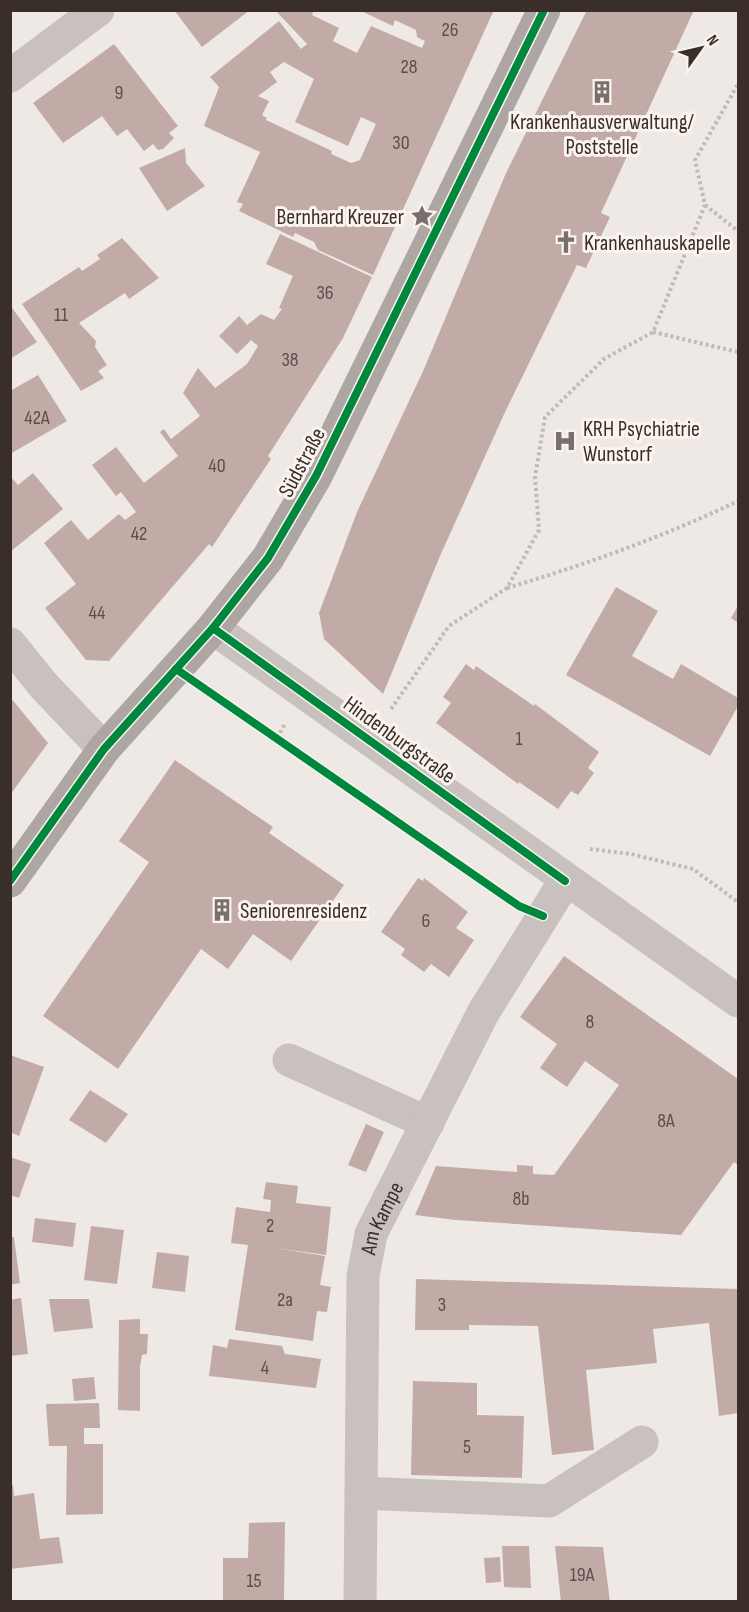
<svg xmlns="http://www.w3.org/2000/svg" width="749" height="1612" font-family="'Sofia Sans Condensed',sans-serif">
<rect width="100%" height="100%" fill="#efe9e5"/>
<g fill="#c2aba7" fill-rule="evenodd">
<path d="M 174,10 L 250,10 L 202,47 Z"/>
<path d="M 275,10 L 314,10 L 312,15 L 339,28 L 333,41 L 357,53 L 371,26 L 422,48 L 425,41 L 417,37 L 416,30 L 395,20 L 393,26 L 359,10 L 494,10 L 373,275 L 318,250 L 314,242 L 295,233 L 293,237 L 239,211 L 243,204 L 237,202 L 260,152 L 204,126 L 219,87 L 210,77 L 279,21 L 301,49 L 307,44 ZM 284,62 L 314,79 L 295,122 L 348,146 L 361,117 L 376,124 L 360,160 L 351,163 L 331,154 L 332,151 L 266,120 L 267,118 L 262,115 L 269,101 L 258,96 L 277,82 L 270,72 Z"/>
<path d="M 587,10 L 694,10 L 601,213 L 610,217 L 586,268 L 577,265 L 505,412 L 440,556 L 383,694 L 324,639 L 319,613 L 357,512 L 424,369 L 506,173 Z"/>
<path d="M 114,44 L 178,126 L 169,133 L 174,138 L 163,149 L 158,150 L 153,144 L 144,151 L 127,129 L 117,136 L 102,116 L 63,143 L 33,103 Z"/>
<path d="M 185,148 L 186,163 L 205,186 L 167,211 L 139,168 Z"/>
<path d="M 280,234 L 372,277 L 343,338 L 268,456 L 271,459 L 212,547 L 209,544 L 109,661 L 86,660 L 45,608 L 76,584 L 44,543 L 71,520 L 88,540 L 119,514 L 125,520 L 136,512 L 121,492 L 116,496 L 92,465 L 116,447 L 144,483 L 178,456 L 160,432 L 164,429 L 171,439 L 200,416 L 183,393 L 198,368 L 215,388 L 247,364 L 258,346 L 251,340 L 237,354 L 219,336 L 239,316 L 247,325 L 261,314 L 274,320 L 282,309 L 279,308 L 293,276 L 266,264 Z"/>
<path d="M 122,238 L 159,278 L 129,299 L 125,293 L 79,323 L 96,341 L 95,347 L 107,365 L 98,371 L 104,378 L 81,391 L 22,304 L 79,267 L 82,271 L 100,259 L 97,255 Z"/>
<path d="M 10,305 L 37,342 L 10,359 Z"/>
<path d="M 38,375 L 67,421 L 10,454 L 10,391 Z"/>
<path d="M 33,473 L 63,509 L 10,552 L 10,476 L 18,485 Z"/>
<path d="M 616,587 L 658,611 L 632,656 L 673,679 L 681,664 L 738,698 L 738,706 L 710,756 L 566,675 Z"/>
<path d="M 738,606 L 738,623 L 731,618 Z"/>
<path d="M 466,664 L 474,670 L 476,666 L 534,706 L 535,704 L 599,752 L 588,768 L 594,773 L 578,795 L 571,791 L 558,809 L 519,782 L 518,784 L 436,723 L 451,703 L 443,697 Z"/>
<path d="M 10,697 L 48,743 L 10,795 Z"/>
<path d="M 175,760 L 273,827 L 269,833 L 344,885 L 291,961 L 253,934 L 228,969 L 201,949 L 118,1069 L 43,1016 L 149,862 L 119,841 Z"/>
<path d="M 418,878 L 423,881 L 424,878 L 468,912 L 456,928 L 474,940 L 449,977 L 431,964 L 424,972 L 401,955 L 405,949 L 381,932 Z"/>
<path d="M 564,956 L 738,1079 L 738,1165 L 734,1162 L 681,1235 L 456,1220 L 415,1215 L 436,1166 L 517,1172 L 517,1165 L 533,1166 L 533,1174 L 554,1175 L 619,1085 L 585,1061 L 567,1087 L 540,1068 L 557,1044 L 520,1017 Z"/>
<path d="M 10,1055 L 44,1067 L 19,1136 L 10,1132 Z"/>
<path d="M 90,1090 L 128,1114 L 106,1143 L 69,1120 Z"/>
<path d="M 366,1124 L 384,1132 L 366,1172 L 348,1165 Z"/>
<path d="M 10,1157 L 31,1164 L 19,1198 L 10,1195 Z"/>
<path d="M 266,1182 L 298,1186 L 296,1203 L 331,1207 L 326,1255 L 275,1248 L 325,1256 L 320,1285 L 331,1287 L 327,1312 L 317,1311 L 313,1341 L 235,1330 L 248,1245 L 231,1243 L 236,1207 L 270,1212 L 271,1200 L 263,1199 Z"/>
<path d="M 35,1218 L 76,1223 L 73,1247 L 32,1242 Z"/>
<path d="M 91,1226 L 124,1230 L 117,1284 L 84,1280 Z"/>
<path d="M 10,1237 L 14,1237 L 20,1283 L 10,1285 Z"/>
<path d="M 157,1252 L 189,1256 L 185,1292 L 152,1288 Z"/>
<path d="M 416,1279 L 738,1289 L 738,1413 L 719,1416 L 709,1323 L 653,1329 L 657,1363 L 586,1370 L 594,1450 L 552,1455 L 538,1326 L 469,1325 L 469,1330 L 415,1330 Z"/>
<path d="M 21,1298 L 28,1354 L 10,1356 L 10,1300 Z"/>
<path d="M 49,1299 L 89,1299 L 93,1328 L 54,1332 Z"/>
<path d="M 140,1319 L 140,1334 L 148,1334 L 147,1354 L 142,1355 L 140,1367 L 140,1411 L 118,1410 L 119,1320 Z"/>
<path d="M 229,1339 L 282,1346 L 285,1354 L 321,1359 L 316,1388 L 209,1376 L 213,1345 L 227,1348 Z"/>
<path d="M 94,1377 L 96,1399 L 74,1401 L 72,1379 Z"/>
<path d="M 413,1381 L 477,1383 L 477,1415 L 524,1416 L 522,1478 L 411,1475 Z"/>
<path d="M 99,1403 L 100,1428 L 84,1428 L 84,1444 L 103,1444 L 103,1514 L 66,1515 L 67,1446 L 49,1446 L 46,1404 Z"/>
<path d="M 13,1485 L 14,1496 L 34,1493 L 40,1539 L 59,1537 L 63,1563 L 10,1569 L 10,1486 Z"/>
<path d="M 285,1522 L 284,1602 L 223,1602 L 223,1558 L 248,1558 L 249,1523 Z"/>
<path d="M 502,1546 L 529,1546 L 531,1588 L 504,1587 Z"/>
<path d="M 555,1546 L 603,1547 L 610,1602 L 561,1602 Z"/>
<path d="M 500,1557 L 501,1582 L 486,1583 L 484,1558 Z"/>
</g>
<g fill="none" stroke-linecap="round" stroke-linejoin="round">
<g stroke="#c1bab6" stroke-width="4" stroke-dasharray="3 3" stroke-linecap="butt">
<path d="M 705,205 L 738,231"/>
<path d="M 653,332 L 738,352"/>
<path d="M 507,588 C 587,564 663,537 738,501"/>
<path d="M 391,709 L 449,626 L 507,588 L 539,530 L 535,477 L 545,417 L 604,359 L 653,332 L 705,205 L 695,160 L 738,84"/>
<path d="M 277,738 L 285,724"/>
<path d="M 590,849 L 631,854 L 693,869 L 738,902"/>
</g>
<g stroke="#c8c1be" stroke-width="33">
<path d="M 10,76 L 98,10"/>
<path d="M 213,628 L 738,1001"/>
<path d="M 10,644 L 44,686 L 104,749"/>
<path d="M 289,1060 L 428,1123"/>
<path d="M 361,1493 L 549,1501 L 642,1442"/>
<path id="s1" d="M 360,1602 L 363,1276 L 371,1234 L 483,1013 L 565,881"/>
</g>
<path stroke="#ada6a3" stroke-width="33" d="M 10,881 L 104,749 L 213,628 L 268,558 L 316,476 L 544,10"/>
<g stroke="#faf3ee" stroke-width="11">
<g id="cycleway">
<path d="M 213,628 L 565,881"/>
<path d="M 176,669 L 519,906 L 543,916"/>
<path d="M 10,881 L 104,749 L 213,628 L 268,558 L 316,476 L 544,10"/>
</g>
</g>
<use href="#cycleway" stroke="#00873e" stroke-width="8"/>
</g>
<defs>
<g id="building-bare" transform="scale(1.8)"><path d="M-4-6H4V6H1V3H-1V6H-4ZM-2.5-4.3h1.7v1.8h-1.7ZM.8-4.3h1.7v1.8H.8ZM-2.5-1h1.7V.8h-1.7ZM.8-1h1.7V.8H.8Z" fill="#796f6c" stroke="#faf3ee" stroke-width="2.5" paint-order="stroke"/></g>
<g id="sight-bare" transform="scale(1.8)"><path d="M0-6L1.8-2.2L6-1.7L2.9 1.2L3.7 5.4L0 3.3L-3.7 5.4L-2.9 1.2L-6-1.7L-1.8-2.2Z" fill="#796f6c" stroke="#faf3ee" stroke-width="2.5" paint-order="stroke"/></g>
<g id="church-bare" transform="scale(1.8)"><path d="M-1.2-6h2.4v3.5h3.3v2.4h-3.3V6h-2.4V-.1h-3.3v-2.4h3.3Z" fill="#796f6c" stroke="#faf3ee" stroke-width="2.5" paint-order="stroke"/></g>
<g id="hospital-bare" transform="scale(1.8)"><path d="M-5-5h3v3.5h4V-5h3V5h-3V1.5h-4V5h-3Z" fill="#796f6c" stroke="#faf3ee" stroke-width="2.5" paint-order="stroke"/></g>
</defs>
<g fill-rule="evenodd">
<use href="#building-bare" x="602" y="92"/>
<use href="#sight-bare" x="422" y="216"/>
<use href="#church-bare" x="566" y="242"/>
<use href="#hospital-bare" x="565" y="441"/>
<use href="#building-bare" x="222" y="910"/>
</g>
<g text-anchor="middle" stroke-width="6" stroke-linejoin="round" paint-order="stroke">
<g font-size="20" fill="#5c4d4a">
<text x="450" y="36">26</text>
<text x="409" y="73">28</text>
<text x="119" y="99">9</text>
<text x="401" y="149">30</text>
<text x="325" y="299">36</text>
<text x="61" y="321">11</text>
<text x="290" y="366">38</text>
<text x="37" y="424">42A</text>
<text x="217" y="472">40</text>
<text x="139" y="540">42</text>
<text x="97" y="619">44</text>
<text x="519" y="745">1</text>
<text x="426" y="927">6</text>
<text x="590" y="1028">8</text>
<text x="666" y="1127">8A</text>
<text x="521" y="1205">8b</text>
<text x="270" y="1232">2</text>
<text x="285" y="1306">2a</text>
<text x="442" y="1311">3</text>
<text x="265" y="1374">4</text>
<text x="467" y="1453">5</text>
<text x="582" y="1581">19A</text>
<text x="254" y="1587">15</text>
</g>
<g font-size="22" fill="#3a2e2b" stroke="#faf3ee" text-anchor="start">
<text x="602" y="129" text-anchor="middle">Krankenhausverwaltung/<tspan x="602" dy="25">Poststelle</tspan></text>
<text x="404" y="224" text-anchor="end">Bernhard Kreuzer</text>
<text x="584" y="250">Krankenhauskapelle</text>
<text x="583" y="436">KRH Psychiatrie<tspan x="583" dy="25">Wunstorf</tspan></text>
<text x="240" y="918">Seniorenresidenz</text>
</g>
<g font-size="22" fill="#3a2e2b" stroke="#faf3ee">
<text transform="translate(301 462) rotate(-62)" y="8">Südstraße</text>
<text transform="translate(400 739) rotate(36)" y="8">Hindenburgstraße</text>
<text dy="8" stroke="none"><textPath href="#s1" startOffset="387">Am Kampe</textPath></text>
</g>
</g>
<rect width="749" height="1612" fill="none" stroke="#3a2e2b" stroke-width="24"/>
<g transform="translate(701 48) rotate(56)" stroke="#faf3ee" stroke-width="4.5" paint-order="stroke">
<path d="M0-4.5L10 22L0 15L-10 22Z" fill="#3a2e2b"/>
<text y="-9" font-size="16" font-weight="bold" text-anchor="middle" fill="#3a2e2b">N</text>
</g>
</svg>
